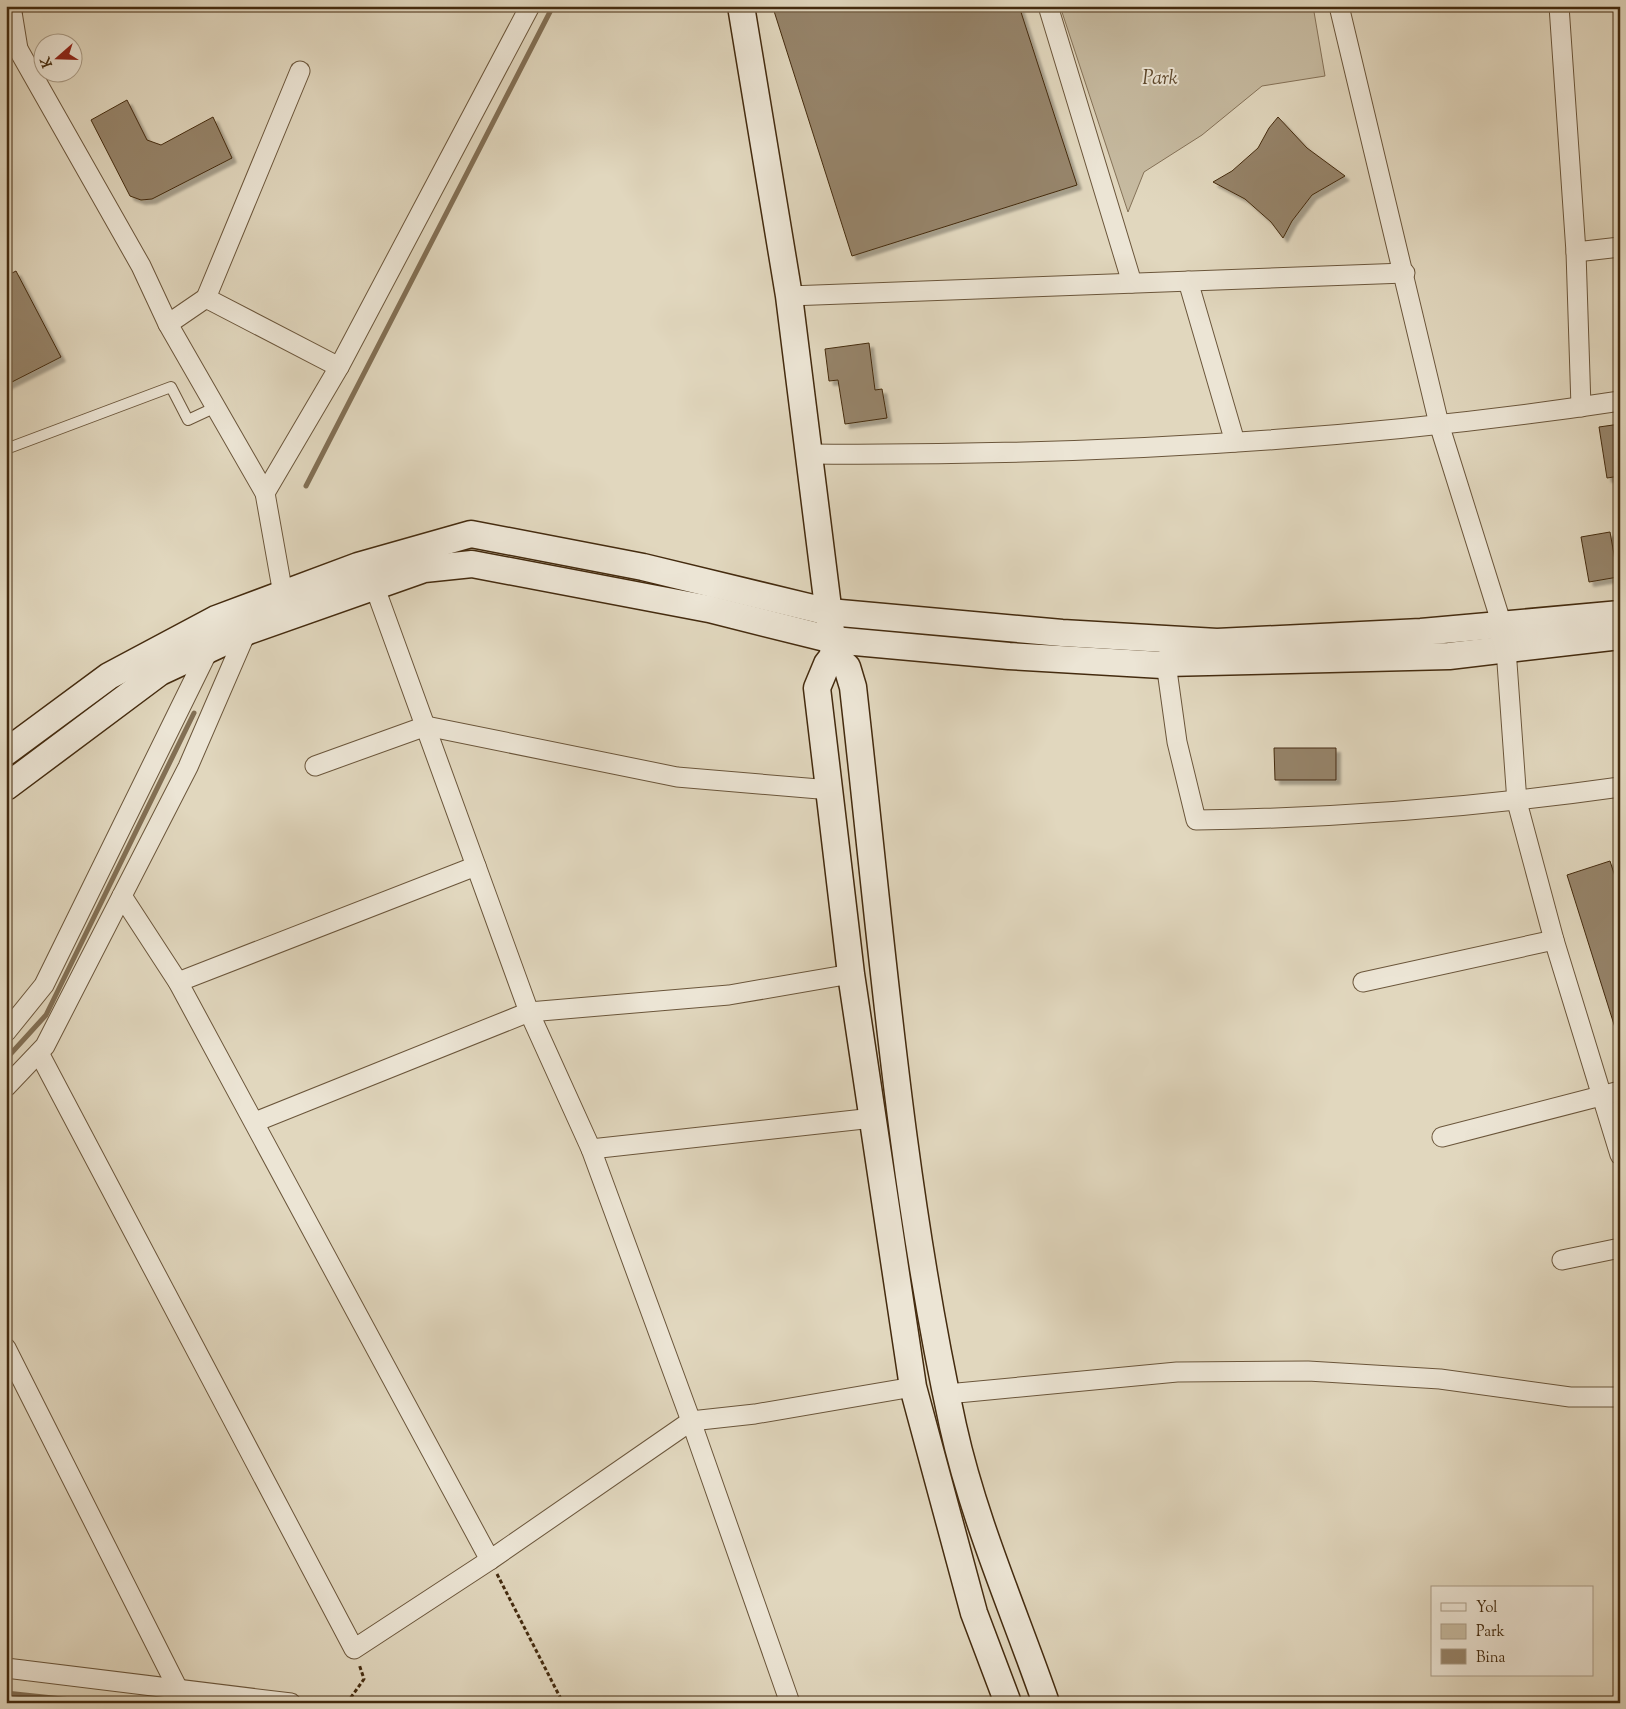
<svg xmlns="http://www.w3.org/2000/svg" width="1626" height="1709" font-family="'Sorts Mill Goudy',serif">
<defs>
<filter id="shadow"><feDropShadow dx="4.5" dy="4.5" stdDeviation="1" flood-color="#0004"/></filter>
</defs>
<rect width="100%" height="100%" fill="#e1d7be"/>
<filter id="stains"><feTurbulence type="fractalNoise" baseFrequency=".004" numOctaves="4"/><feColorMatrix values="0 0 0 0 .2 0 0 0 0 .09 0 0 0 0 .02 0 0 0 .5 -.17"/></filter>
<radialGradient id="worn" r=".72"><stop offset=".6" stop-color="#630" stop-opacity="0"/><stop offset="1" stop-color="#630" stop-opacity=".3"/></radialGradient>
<path fill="#c6baa0" stroke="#857258" d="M 1060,6 L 1313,6 L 1325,76 L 1262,86 L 1202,135 L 1144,172 L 1128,212 Z"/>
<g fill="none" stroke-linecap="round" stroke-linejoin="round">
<g stroke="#826f54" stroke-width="5">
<path d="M 306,486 L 553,6"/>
<path d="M 6,1059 L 46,1015 L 194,713"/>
<path d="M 6,1693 L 100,1703"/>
</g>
</g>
<g fill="#96846a" stroke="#442b0f" filter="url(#shadow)">
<path d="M 789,6 L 1019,6 L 1077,185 L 852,256 L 774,11 Z"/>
<path d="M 127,100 L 147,140 L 161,145 L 213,117 L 232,158 L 152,199 L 141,200 L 130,196 L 91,120 Z"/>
<path d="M 1278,117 L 1307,148 L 1345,176 L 1312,195 L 1292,221 L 1283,238 L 1271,222 L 1245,199 L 1213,182 L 1232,171 L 1258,148 L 1269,128 Z"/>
<path d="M 16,271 L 61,357 L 6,385 L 6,276 Z"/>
<path d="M 869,343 L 875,390 L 882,389 L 887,418 L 845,424 L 838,380 L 829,381 L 825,349 Z"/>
<path d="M 1620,424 L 1620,476 L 1607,478 L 1599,427 Z"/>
<path d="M 1610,532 L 1618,577 L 1589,582 L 1581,537 Z"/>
<path d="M 1274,748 L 1336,748 L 1336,780 L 1275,780 Z"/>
<path d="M 1610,861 L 1620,892 L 1620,1034 L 1617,1034 L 1567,875 Z"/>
</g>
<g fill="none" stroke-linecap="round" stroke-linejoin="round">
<g stroke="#6b563b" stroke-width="12">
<path id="lane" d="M 6,449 L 171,387 L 188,420 L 216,407"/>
</g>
<g stroke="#6b563b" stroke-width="21">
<g id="street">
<path d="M 11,6 L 18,49"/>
<path d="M 1048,6 L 1132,283"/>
<path d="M 1339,6 L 1439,424 L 1502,625 L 1506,649 L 1517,802 L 1554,940 L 1620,1155"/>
<path d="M 1559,6 L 1576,252 L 1581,407"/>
<path d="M 6,40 L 18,49 L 141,266 L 168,324 L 265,493"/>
<path d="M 1576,252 L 1620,247"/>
<path d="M 1188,281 L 1235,442"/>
<path d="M 789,296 L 1405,273"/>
<path d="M 206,298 L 300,71"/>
<path d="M 168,324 L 206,298 L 339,367"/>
<path d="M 809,454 C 1079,456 1352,442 1620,401"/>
<path d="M 374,585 L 529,1012 L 591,1149 L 691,1421 L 790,1703"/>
<path d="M 283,594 L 265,493 L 339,367 L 530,6"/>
<path d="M 1166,663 L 1177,742 L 1196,820 C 1338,818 1479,807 1620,787"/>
<path d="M 315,766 L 426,726 L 677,777 L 831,790"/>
<path d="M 122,896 L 178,982 L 490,1560 L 691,1421 L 755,1414 L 913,1387"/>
<path d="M 178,982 L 476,866"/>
<path d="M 1363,982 L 1554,940"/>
<path d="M 6,1032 L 44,985 L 212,643"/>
<path d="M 39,1053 L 354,1649 L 490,1560"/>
<path d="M 6,1087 L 45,1046 L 188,767 L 249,626"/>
<path d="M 255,1122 L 529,1012 L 729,995 L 851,974"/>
<path d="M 1442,1137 L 1620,1091"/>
<path d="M 591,1149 L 873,1118"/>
<path d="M 1562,1260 L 1620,1248"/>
<path d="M 6,1348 L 177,1687"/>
<path d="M 947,1394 L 1177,1372 L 1308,1371 L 1440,1379 L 1570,1397 L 1620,1397"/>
<path d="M 6,1668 L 291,1703"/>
</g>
</g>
<g stroke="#442b0f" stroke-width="29">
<g id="secondary">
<path d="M 741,6 L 789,296 L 834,655 L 847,667 L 853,687 C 881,933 900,1184 953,1426 C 974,1521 1014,1611 1046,1703"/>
<path d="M 6,8 L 10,6"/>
<path d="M 834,655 L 827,664 L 817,688 L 851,974 L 913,1387 L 974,1613 L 1008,1703"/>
<path d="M 6,752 L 109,676 L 216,619 L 358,566 L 471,534 L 643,567 L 829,612 L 1062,633 L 1217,642 L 1421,632 L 1620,614"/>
<path d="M 6,787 L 160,672 L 248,631 L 424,569 L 472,564 L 709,609 L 833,640 L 1009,656 L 1162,665 L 1166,663 L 1449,656 L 1620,636"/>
</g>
</g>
<g stroke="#442b0f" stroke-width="3" stroke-dasharray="4 2.5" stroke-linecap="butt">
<path d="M 497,1574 L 563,1703"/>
<path d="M 347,1703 L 364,1679 L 359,1664"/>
</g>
<use href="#lane" stroke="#ece5d5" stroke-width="10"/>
<use href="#street" stroke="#ece5d5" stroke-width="19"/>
<use href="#secondary" stroke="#ece5d5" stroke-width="26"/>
</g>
<g text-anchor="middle" stroke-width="4" stroke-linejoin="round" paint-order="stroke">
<g font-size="20" font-style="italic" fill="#5e482c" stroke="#ece5d5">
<text x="1160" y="84">Park</text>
</g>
</g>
<rect width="1626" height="1709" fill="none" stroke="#e1d7be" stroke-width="25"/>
<rect x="8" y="8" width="1611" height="1694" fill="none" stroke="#442b0f" stroke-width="2.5"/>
<rect x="12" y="12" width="1601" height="1684" fill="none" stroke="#442b0f"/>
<rect x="1431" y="1586" width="162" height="90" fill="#ece5d5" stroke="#a99b86"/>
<rect x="1441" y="1603" width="25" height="8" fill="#ece5d5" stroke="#a99b86"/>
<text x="1476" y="1612" font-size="15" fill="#442b0f">Yol</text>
<rect x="1441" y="1624" width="25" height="15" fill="#c6baa0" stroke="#a99b86"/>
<text x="1476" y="1636" font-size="15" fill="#442b0f">Park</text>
<rect x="1441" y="1649" width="25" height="15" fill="#96846a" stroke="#a99b86"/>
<text x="1476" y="1662" font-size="15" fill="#442b0f">Bina</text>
<g transform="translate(58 58) rotate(250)"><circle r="24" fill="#ece5d5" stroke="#a99b86"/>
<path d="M0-4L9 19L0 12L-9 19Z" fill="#8f2418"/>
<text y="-8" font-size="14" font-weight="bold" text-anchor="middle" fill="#442b0f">K</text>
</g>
<rect width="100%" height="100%" filter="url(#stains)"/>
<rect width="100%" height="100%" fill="url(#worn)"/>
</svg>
